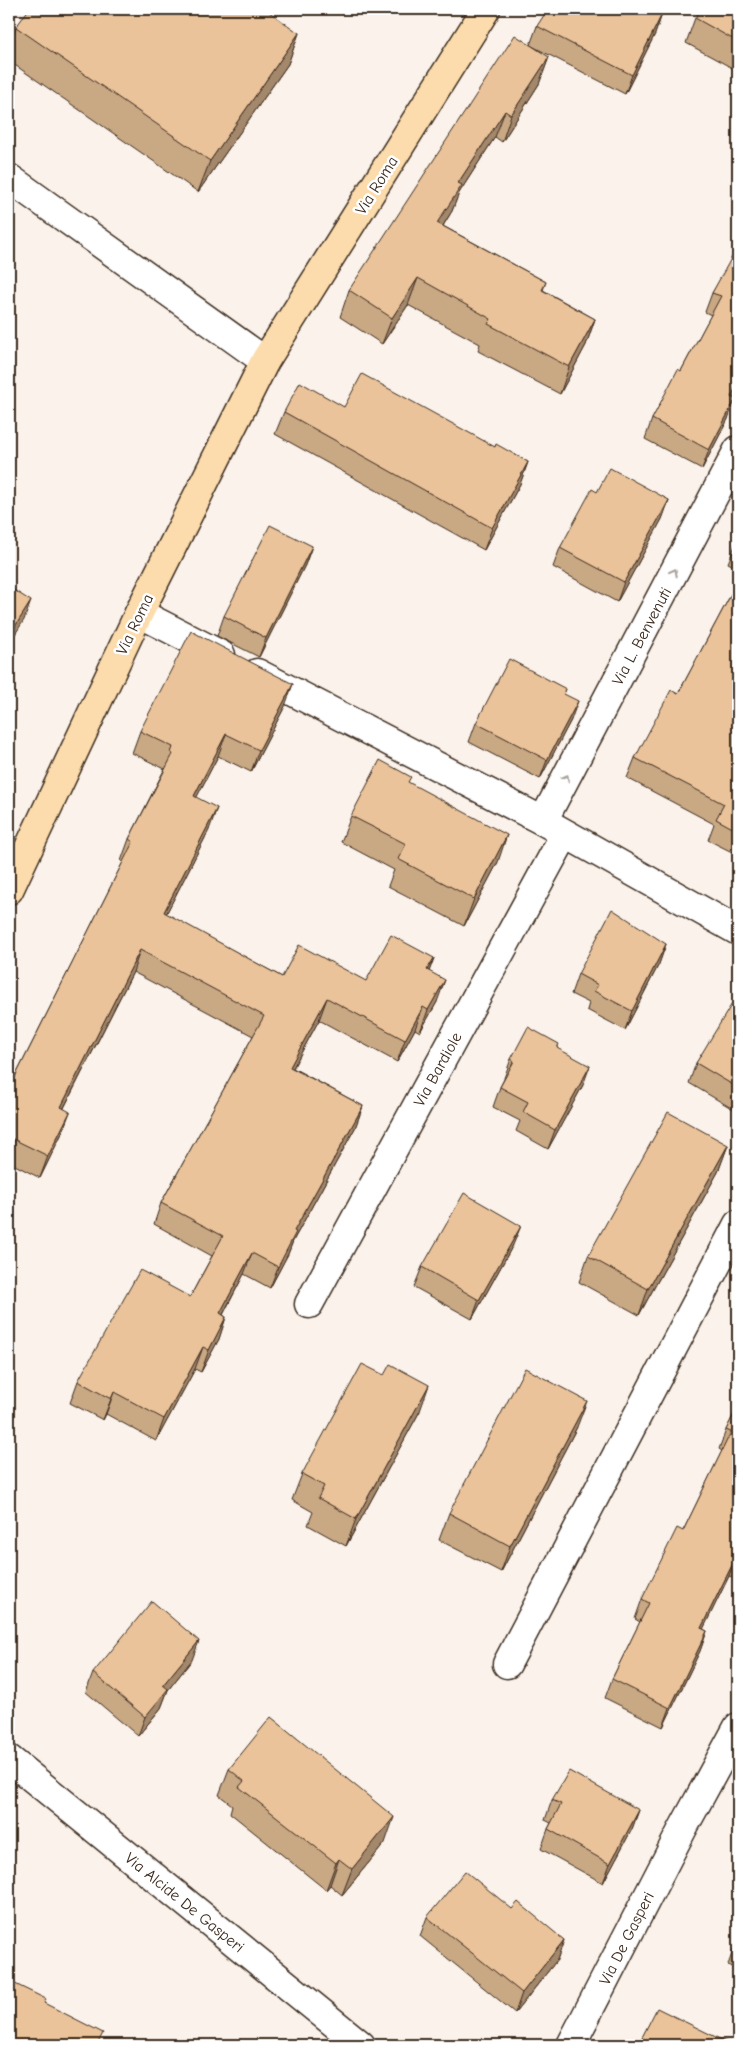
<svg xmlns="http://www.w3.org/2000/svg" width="747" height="2054" font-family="'Comic Neue',sans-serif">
<rect width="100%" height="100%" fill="#fbf3eb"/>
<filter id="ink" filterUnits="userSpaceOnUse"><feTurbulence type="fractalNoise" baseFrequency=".02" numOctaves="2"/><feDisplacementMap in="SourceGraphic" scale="10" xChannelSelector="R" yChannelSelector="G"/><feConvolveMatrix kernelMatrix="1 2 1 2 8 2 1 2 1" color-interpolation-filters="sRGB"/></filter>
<g filter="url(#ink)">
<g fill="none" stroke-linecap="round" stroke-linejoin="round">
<g stroke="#3b2a1e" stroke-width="31">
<g id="minor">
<path d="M 9,178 L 265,361"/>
<path d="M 139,613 L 221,655"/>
<path d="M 257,673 L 543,821 L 738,931"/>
<path d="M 543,821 L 738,450"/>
<path d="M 309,1304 L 565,834"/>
<path d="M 507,1664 L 738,1224"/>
<path d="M 9,1759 L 361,2045"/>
<path d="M 571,2045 L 682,1830 L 738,1727"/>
</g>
</g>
<g stroke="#3b2a1e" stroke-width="31">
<path id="major" d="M 9,890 L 139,613 L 265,361 L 486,9"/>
</g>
<use href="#minor" stroke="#fff" stroke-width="28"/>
<use href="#major" stroke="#fcdcac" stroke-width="28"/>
</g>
<g fill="#c9a884" stroke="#3b2a1e">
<path d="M 738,9 L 738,65 L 736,70 L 686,43 L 695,18 Z"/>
<path d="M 662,14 L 655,34 L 625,94 L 530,45 L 537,26 Z"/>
<path d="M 16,27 L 299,33 L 288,64 L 198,192 L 9,61 L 9,48 Z"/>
<path d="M 549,57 L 539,84 L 502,142 L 495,137 L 459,193 L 452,211 L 443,226 L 546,282 L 543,290 L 595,319 L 586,345 L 560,394 L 478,351 L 480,344 L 408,305 L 382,344 L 340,317 L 349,290 Z"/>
<path d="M 738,251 L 738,389 L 733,398 L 728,419 L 702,469 L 645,439 L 652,419 L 681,371 L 711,315 L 705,312 L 712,293 Z"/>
<path d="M 344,407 L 495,447 L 528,462 L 520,484 L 484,550 L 275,434 L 284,412 Z"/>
<path d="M 597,492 L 669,500 L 662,519 L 617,602 L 553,567 L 560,548 Z"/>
<path d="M 738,538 L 738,568 L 728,563 Z"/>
<path d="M 312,546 L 305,565 L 259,657 L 217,636 L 224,616 Z"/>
<path d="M 738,581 L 738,855 L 708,840 L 714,824 L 627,778 L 635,758 L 678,694 Z"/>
<path d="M 566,689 L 564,694 L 571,720 L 540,779 L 469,742 L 476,723 Z"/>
<path d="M 285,706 L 251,772 L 218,756 L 196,798 L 209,830 L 166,914 L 282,977 L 366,981 L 434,958 L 429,971 L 437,1002 L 420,1032 L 415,1029 L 397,1062 L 319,1020 L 293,1068 L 363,1106 L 355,1128 L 293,1241 L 288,1254 L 270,1288 L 244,1274 L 223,1315 L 226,1317 L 219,1339 L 201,1372 L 195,1369 L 156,1441 L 106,1414 L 103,1420 L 70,1403 L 78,1381 L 190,1297 L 212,1256 L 154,1224 L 161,1203 L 253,1036 L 133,972 L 64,1108 L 62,1133 L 40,1178 L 9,1162 L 9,1081 L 12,1083 L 123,862 L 121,861 L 129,839 L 163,772 L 165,769 L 132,753 L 140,731 Z"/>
<path d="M 408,783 L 498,862 L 464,926 L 388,886 L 394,870 L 341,842 L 351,816 Z"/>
<path d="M 666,944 L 659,964 L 625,1030 L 587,1010 L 589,1003 L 571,994 L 578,974 Z"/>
<path d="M 738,1005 L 738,1112 L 689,1083 L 696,1063 Z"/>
<path d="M 558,1049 L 583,1085 L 548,1149 L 516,1131 L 520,1121 L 493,1107 L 500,1087 L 504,1079 L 504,1078 L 511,1059 Z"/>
<path d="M 728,1145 L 718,1172 L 639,1315 L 579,1282 L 588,1256 Z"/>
<path d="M 513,1245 L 472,1319 L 414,1287 L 422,1267 Z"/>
<path d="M 384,1375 L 420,1411 L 346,1546 L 308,1525 L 313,1512 L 292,1500 L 302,1474 Z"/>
<path d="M 738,1406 L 738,1575 L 736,1579 L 729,1576 L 703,1629 L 707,1631 L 700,1651 L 663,1727 L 605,1698 L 612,1679 L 640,1622 L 635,1619 L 642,1599 L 683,1531 L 722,1451 L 719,1449 L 726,1430 Z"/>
<path d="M 577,1427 L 501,1572 L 439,1540 L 449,1513 Z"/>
<path d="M 192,1660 L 168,1690 L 161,1708 L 138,1736 L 86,1692 L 93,1673 Z"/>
<path d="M 229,1769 L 385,1843 L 342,1895 L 330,1885 L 326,1890 L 230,1813 L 232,1805 L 219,1795 Z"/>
<path d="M 552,1800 L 639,1810 L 632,1829 L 603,1883 L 541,1849 L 548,1829 L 551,1823 L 545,1820 Z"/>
<path d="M 512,1909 L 564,1940 L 557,1960 L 515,2013 L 420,1936 L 427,1917 Z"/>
<path d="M 738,1939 L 738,1971 L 728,1965 L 735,1945 Z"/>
</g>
<g fill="#a4886c" stroke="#3b2a1e">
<path d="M 662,14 L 655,34 L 625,94 L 632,75 Z"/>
<path d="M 299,33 L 288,64 L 198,192 L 210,161 Z"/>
<path d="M 549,57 L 539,84 L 502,142 L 511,115 Z"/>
<path d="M 505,111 L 495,137 L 459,193 L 452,211 L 428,250 L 437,223 L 458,183 Z"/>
<path d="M 418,278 L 408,305 L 382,344 L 392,318 Z"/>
<path d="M 595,319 L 586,345 L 560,394 L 569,367 Z"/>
<path d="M 738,383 L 738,389 L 724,416 L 731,397 Z"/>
<path d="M 735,400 L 728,419 L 702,469 L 709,450 Z"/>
<path d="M 528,462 L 520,484 L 484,550 L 492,528 Z"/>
<path d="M 669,500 L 662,519 L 617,602 L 624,582 Z"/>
<path d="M 312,546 L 305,565 L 259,657 L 266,638 Z"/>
<path d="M 31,601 L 24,620 L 9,644 L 9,636 Z"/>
<path d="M 293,684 L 285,706 L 251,772 L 259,750 Z"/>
<path d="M 578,701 L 571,720 L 540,779 L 547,760 Z"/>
<path d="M 226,734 L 218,756 L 186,818 L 194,796 Z"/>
<path d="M 217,808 L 209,830 L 156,934 L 164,912 Z"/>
<path d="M 507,835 L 498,862 L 464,926 L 474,899 Z"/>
<path d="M 666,944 L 659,964 L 625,1030 L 632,1011 Z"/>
<path d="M 140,950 L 133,972 L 53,1129 L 61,1107 Z"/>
<path d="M 434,958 L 426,980 L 427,970 Z"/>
<path d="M 445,980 L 437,1002 L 420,1032 L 428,1010 Z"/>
<path d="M 327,998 L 319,1020 L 282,1088 L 290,1067 Z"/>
<path d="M 423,1007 L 415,1029 L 397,1062 L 405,1040 Z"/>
<path d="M 590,1066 L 583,1085 L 548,1149 L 555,1130 Z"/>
<path d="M 363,1106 L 355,1128 L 293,1241 L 288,1254 L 270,1288 L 278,1267 L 294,1231 Z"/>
<path d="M 70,1112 L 62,1133 L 40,1178 L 48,1156 Z"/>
<path d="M 728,1145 L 718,1172 L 639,1315 L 648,1289 Z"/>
<path d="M 521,1226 L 513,1245 L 472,1319 L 479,1300 Z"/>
<path d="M 252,1253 L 244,1274 L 212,1335 L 220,1313 Z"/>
<path d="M 226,1317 L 219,1339 L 201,1372 L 209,1350 Z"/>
<path d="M 203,1347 L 195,1369 L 156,1441 L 164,1419 Z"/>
<path d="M 429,1385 L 420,1411 L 346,1546 L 356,1519 Z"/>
<path d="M 114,1392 L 106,1414 L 103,1420 L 111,1399 Z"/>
<path d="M 587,1401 L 577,1427 L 501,1572 L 510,1546 Z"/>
<path d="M 736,1557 L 729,1576 L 694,1648 L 701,1628 Z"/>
<path d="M 707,1631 L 700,1651 L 663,1727 L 670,1708 Z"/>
<path d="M 199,1641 L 192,1660 L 168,1690 L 161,1708 L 138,1736 L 145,1717 L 163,1685 Z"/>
<path d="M 639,1810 L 632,1829 L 603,1883 L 610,1864 Z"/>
<path d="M 394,1817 L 385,1843 L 342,1895 L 352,1869 Z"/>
<path d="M 339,1859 L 330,1885 L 326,1890 L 336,1863 Z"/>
<path d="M 564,1940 L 557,1960 L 515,2013 L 522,1993 Z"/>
</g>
<g fill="#eac39a" stroke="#3b2a1e">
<path d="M 29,9 L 265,9 L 299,33 L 210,161 L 16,27 Z"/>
<path d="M 548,9 L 654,9 L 662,14 L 632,75 L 537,26 Z"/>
<path d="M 701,9 L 738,9 L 738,42 L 695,18 Z"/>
<path d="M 515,35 L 549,57 L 511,115 L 505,111 L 458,183 L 462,185 L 437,223 L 546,282 L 542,290 L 595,319 L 569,367 L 488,324 L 491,319 L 418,278 L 392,318 L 349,290 Z"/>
<path d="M 738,251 L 738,383 L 731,397 L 735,400 L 709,450 L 652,419 L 678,369 L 681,371 L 721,296 L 712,293 L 733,255 L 735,257 Z"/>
<path d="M 362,374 L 495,447 L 496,444 L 528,462 L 492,528 L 284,412 L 300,382 L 344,407 Z"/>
<path d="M 610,468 L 669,500 L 624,582 L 560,548 L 592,489 L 597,492 Z"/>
<path d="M 270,525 L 312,546 L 266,638 L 224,616 Z"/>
<path d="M 738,581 L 738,831 L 716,819 L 724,804 L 635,758 L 671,690 L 678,694 Z"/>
<path d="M 9,587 L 31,601 L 9,636 Z"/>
<path d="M 191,631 L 293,684 L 259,750 L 226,734 L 194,796 L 217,808 L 164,912 L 282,977 L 299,945 L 366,981 L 391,935 L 434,958 L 427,970 L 445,980 L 428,1010 L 423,1007 L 405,1040 L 327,998 L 290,1067 L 363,1106 L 294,1231 L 296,1232 L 278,1267 L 252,1253 L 220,1313 L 226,1317 L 209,1350 L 203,1347 L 164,1419 L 114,1392 L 111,1399 L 78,1381 L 140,1270 L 190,1297 L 223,1236 L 161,1203 L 264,1016 L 140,950 L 61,1107 L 70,1112 L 48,1156 L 9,1137 L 9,1081 L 12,1083 L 133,842 L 129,839 L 173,754 L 171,753 L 173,747 L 140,731 Z"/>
<path d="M 509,659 L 566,689 L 564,694 L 578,701 L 547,760 L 476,723 Z"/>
<path d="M 380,760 L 411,777 L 408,782 L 507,835 L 474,899 L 398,859 L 406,844 L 351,816 Z"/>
<path d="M 612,909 L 666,944 L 632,1011 L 594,991 L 598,985 L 578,974 Z"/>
<path d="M 733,1002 L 738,1005 L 738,1088 L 696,1063 Z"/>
<path d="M 528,1027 L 559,1044 L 557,1048 L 590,1066 L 555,1130 L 523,1112 L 528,1102 L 500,1087 L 514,1061 L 511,1059 Z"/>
<path d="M 668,1112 L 728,1145 L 648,1289 L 588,1256 Z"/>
<path d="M 464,1193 L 521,1226 L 479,1300 L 422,1267 Z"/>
<path d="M 362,1364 L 384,1375 L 390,1364 L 429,1385 L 356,1519 L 318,1498 L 324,1486 L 302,1474 Z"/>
<path d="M 525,1368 L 587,1401 L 510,1546 L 449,1513 Z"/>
<path d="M 738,1406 L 738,1558 L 736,1557 L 701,1628 L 707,1631 L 670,1708 L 612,1679 L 649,1603 L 642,1599 L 677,1528 L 683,1531 L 731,1432 L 726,1430 Z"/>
<path d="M 152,1601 L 199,1641 L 163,1685 L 168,1689 L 145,1717 L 93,1673 Z"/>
<path d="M 271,1717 L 394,1817 L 352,1869 L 339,1859 L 336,1863 L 239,1787 L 244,1781 L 229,1769 Z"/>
<path d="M 569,1771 L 639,1810 L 610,1864 L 548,1829 L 561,1804 L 552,1800 Z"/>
<path d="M 465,1871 L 512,1909 L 518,1902 L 564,1940 L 522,1993 L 427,1917 Z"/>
<path d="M 738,1939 L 738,1947 L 735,1945 Z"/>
<path d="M 9,1981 L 46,1999 L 44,2003 L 103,2033 L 97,2045 L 9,2045 Z"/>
<path d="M 657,2008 L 732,2045 L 638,2045 Z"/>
</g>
<defs><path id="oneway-chevron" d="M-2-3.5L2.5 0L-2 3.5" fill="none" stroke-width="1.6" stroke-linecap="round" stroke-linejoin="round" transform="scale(1.25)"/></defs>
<g stroke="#a79f9a">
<use href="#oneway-chevron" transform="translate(674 572) rotate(-62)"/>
<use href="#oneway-chevron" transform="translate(566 778) rotate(-62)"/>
</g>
</g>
<g text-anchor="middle" stroke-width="5" stroke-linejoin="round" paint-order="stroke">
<g font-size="16" fill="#3b2a1e" stroke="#fff">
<text transform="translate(376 185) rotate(-58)" y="6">Via Roma</text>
<text transform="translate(134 624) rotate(-64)" y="6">Via Roma</text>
<text transform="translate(641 636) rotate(-62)" y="6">Via L. Benvenuti</text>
<text transform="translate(437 1069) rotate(-61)" y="6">Via Bardiole</text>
<text transform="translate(185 1902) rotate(39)" y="6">Via Alcide De Gasperi</text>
<text transform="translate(626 1938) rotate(-63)" y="6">Via De Gasperi</text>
</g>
</g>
<rect width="747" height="2054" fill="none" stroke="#fff" stroke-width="30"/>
<rect x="15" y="15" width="717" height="2024" fill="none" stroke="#3b2a1e" stroke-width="2" filter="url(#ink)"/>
</svg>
